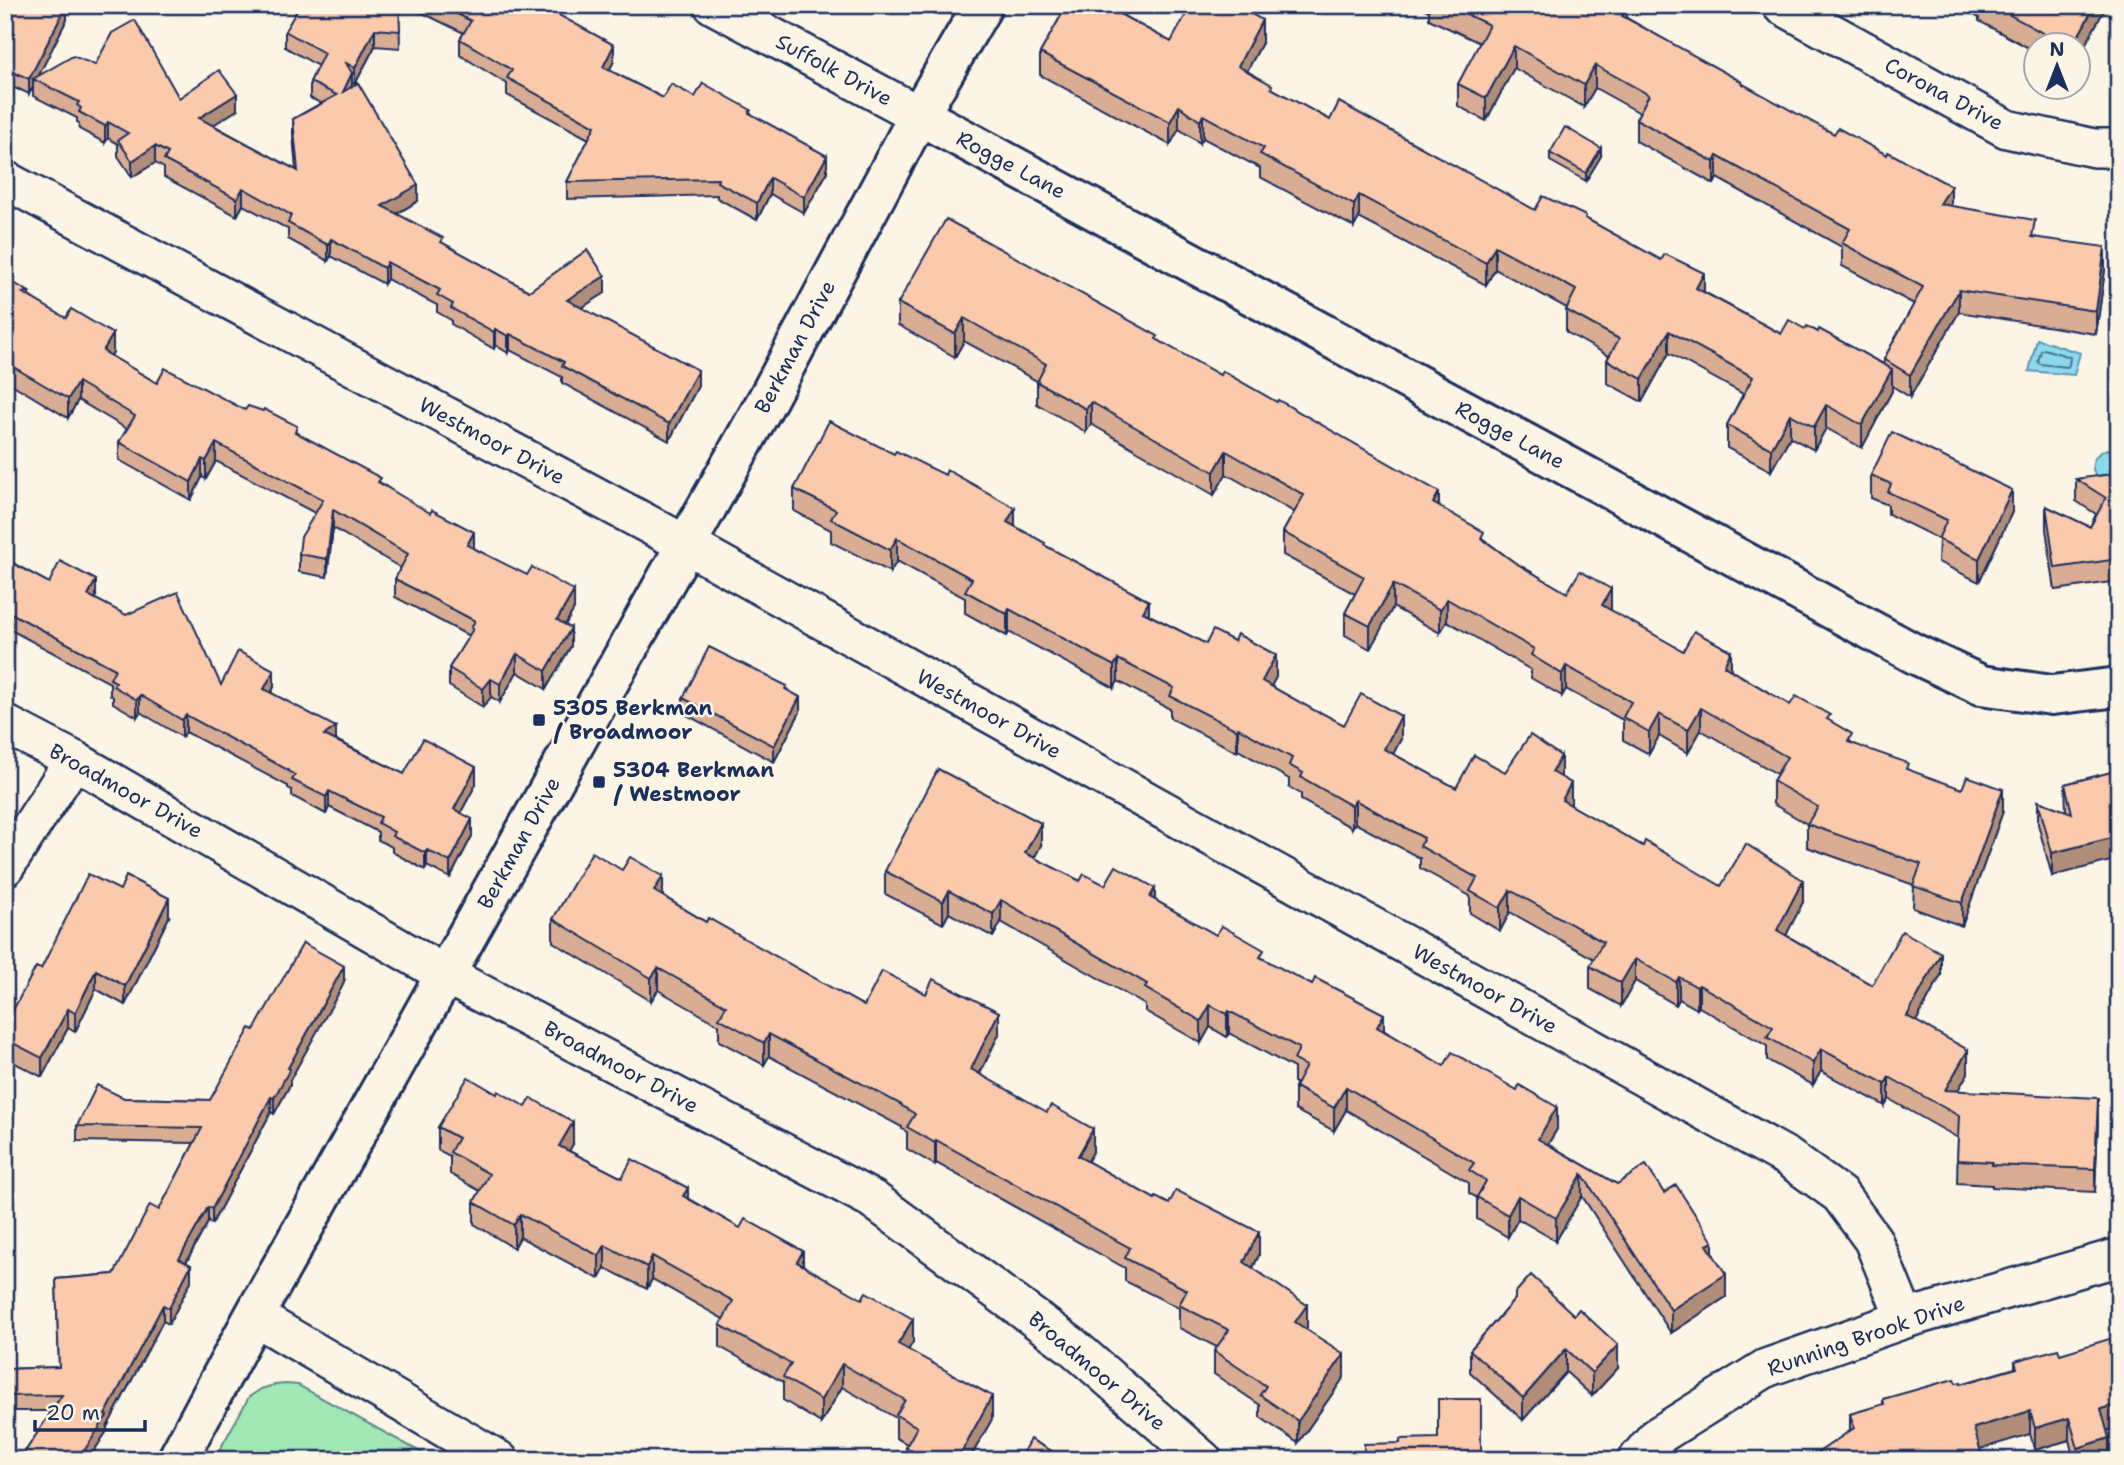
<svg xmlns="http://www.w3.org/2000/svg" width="2124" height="1465" font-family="'Shantell Sans',sans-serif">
<rect width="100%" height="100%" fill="#fcf5e5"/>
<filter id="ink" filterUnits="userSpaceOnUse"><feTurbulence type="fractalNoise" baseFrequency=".0143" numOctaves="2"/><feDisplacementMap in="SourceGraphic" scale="14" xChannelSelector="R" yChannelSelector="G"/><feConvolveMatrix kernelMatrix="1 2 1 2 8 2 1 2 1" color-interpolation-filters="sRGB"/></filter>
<g filter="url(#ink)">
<path fill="#a1e8b5" stroke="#5e8c8a" stroke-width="2" d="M 286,1384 L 298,1385 L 435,1460 L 214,1460 L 249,1397 L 261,1389 L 274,1385 Z"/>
<g fill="#8cd9ec" stroke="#5f95b3" stroke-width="2">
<path d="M 2037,339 L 2080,353 L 2074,375 L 2029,371 Z"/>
<path d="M 2107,449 L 2119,450 L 2119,477 L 2096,477 C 2089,464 2094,454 2107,449 Z"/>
</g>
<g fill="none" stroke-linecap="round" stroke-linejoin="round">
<path stroke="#487397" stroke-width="2" d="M 2044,349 L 2070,357 L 2069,365 L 2067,367 L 2040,364 L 2038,361 L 2041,351 Z"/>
<g stroke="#1b2f5e" stroke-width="42">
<g id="minor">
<path d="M 713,5 L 919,115"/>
<path d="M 1781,5 L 2007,129 L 2094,148 L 2119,148"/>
<path d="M 5,180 L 687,545 L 1787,1157 L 1840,1195 L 1873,1240 L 1905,1319"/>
<path d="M 5,724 L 74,760 L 446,975 L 872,1199 L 1072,1346 L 1203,1460"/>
<path d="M 5,867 L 74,760"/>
<path d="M 254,1316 L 499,1460"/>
<path d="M 1637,1460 L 1656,1437 L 1766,1368 L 1905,1319 L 2119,1257"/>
</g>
</g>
<g stroke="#1b2f5e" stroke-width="44">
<g id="tertiary">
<path d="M 919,115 L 1915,654 L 1981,685 L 2052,695 L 2119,687"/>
<path d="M 177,1460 L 254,1316 L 767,400 L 919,115 L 983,5"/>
</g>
</g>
<use href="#minor" stroke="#fcf5e5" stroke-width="37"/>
<use href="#tertiary" stroke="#fcf5e5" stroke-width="38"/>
</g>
<g fill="#d8ad93" stroke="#1b2f5e" stroke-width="2">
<path d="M 5,5 L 67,19 L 38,76 L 179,98 L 237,110 L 213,125 L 296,170 L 293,135 L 293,119 L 321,103 L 310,98 L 310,82 L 318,66 L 285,47 L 285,31 L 399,5 L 400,48 L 375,46 L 355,84 L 352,82 L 352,86 L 418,201 L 397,214 L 443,243 L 529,291 L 605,293 L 581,308 L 698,386 L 669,441 L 562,383 L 562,377 L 510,350 L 508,353 L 495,345 L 494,349 L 451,324 L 451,320 L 437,312 L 437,305 L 387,279 L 384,284 L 331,256 L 328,261 L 288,239 L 288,229 L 243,205 L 237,216 L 164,177 L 164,168 L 155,163 L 132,177 L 118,156 L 118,144 L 108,138 L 105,143 L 79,129 L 79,123 L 77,122 L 77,118 L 33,96 L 33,87 L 29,94 L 19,89 L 19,90 L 5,84 Z"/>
<path d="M 406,5 L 544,5 L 544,7 L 614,61 L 609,70 L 663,98 L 695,97 L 751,114 L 827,173 L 804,213 L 770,194 L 757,220 L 717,198 L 717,195 L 567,199 L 567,182 L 589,139 L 507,95 L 507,84 L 460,55 L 460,39 L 464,33 Z"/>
<path d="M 1067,5 L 1130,5 L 1123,16 L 1171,42 L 1262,43 L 1247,71 L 1272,89 L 1330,120 L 1535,210 L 1586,219 L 1704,292 L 1781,334 L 1805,329 L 1884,364 L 1884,359 L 1914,304 L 1842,266 L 1842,247 L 1717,178 L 1714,184 L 1636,141 L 1636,119 L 1640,113 L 1595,88 L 1584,107 L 1514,68 L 1486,121 L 1458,106 L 1458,84 L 1480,43 L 1429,19 L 1429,11 L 1416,5 L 1622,5 L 1627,18 L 1742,84 L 1951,206 L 2035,237 L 2105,270 L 2096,334 L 1959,312 L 1910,397 L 1892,386 L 1892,391 L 1862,448 L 1826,428 L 1814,450 L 1790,437 L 1771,471 L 1727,448 L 1727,425 L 1743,394 L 1669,353 L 1642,402 L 1607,383 L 1607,360 L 1609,356 L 1566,332 L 1566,310 L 1567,308 L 1495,269 L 1486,285 L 1359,218 L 1354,227 L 1260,177 L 1260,168 L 1203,138 L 1200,143 L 1179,129 L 1170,145 L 1040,75 L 1040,53 Z"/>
<path d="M 1956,5 L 2107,5 L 2078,46 L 2036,46 L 2036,52 L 1979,21 L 1979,18 Z"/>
<path d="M 1550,153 L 1601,156 L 1586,181 L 1550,161 Z"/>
<path d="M 5,278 L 29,292 L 29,296 L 113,352 L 111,356 L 157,383 L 245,410 L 297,433 L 381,483 L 474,548 L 574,609 L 565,625 L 571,646 L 546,689 L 517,672 L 500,702 L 491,697 L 483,707 L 449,686 L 449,668 L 469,636 L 395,597 L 395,579 L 401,568 L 333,528 L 327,577 L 299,572 L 299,554 L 315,513 L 216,461 L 206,479 L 202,477 L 191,500 L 119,460 L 119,442 L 127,429 L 78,400 L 68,418 L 5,380 Z"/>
<path d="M 898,303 L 1158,340 L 1439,506 L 1514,562 L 1567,593 L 1611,611 L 1683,651 L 1731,670 L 1790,705 L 1830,721 L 1852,743 L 1908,770 L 2003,811 L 1962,926 L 1913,908 L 1914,885 L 1807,847 L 1807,824 L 1773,804 L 1773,781 L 1777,774 L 1701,730 L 1688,753 L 1659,736 L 1649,754 L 1623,740 L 1623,720 L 1566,689 L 1562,696 L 1531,678 L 1531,670 L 1447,621 L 1440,633 L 1393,607 L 1370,649 L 1345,635 L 1345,613 L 1355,594 L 1283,555 L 1283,532 L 1294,512 L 1226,474 L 1214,495 L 1091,424 L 1086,432 L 1037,404 L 1037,381 L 964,341 L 955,357 L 898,325 Z"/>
<path d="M 2119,473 L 2119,581 L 2055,590 L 2046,529 L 2046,506 L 2090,527 L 2096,514 L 2076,501 L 2076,479 Z"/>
<path d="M 1871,475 L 2012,512 L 1979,582 L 1938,562 L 1939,539 L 1888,514 L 1888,505 L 1871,498 Z"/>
<path d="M 794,489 L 1015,527 L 1149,615 L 1206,644 L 1276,677 L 1271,686 L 1319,713 L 1344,725 L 1401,739 L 1393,754 L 1456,788 L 1505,772 L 1561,778 L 1571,806 L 1643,846 L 1721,886 L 1803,902 L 1786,935 L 1872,985 L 1941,975 L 1916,1021 L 1968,1073 L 1957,1091 L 2098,1121 L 2095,1192 L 1992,1187 L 1992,1185 L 1957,1183 L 1958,1138 L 1889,1099 L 1885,1106 L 1821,1071 L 1813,1085 L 1767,1060 L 1767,1046 L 1699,1007 L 1697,1009 L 1679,999 L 1676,1005 L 1635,981 L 1621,1006 L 1590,989 L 1590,966 L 1594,959 L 1510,912 L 1500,931 L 1470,913 L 1470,896 L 1420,868 L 1420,858 L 1355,823 L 1352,828 L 1301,800 L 1301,794 L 1289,787 L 1289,779 L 1238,750 L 1237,752 L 1170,718 L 1170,709 L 1118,681 L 1114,688 L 1009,632 L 1007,636 L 965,613 L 965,598 L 897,561 L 890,572 L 831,542 L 831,530 L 794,511 Z"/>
<path d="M 5,559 L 49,583 L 96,597 L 95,599 L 221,685 L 274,687 L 271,693 L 336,740 L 404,774 L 476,784 L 461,812 L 472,836 L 450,878 L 427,866 L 425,870 L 392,852 L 392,847 L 378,840 L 378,832 L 329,807 L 326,814 L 292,796 L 292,790 L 288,788 L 288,786 L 186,732 L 182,737 L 140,712 L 137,717 L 113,703 L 113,697 L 110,695 L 110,683 L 9,629 L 8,632 L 5,630 Z"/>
<path d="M 787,689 L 800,712 L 774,762 L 683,713 L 683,698 Z"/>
<path d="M 2119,770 L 2052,876 L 2038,824 L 2038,801 L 2066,811 L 2065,784 Z"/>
<path d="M 1041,845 L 1034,858 L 1080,881 L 1105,885 L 1155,900 L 1216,935 L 1264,959 L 1444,1066 L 1557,1129 L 1548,1144 L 1617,1184 L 1664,1193 L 1713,1253 L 1726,1297 L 1671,1333 L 1582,1196 L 1556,1241 L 1518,1219 L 1508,1237 L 1477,1219 L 1477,1198 L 1469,1193 L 1469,1183 L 1346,1110 L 1334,1131 L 1295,1110 L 1295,1087 L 1297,1084 L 1294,1082 L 1294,1068 L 1229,1033 L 1227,1037 L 1210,1027 L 1201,1043 L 1145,1011 L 1145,1005 L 1001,922 L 993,937 L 949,913 L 943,924 L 885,894 L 885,871 Z"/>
<path d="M 663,896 L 706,922 L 864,1006 L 999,1034 L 980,1074 L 1093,1152 L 1087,1161 L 1155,1199 L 1259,1255 L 1253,1268 L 1307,1327 L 1306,1329 L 1344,1377 L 1298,1443 L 1260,1417 L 1260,1405 L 1214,1374 L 1214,1351 L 1217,1347 L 1179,1328 L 1179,1308 L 1125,1281 L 1125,1268 L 936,1163 L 935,1165 L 907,1149 L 907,1132 L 902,1129 L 902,1127 L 769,1056 L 764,1065 L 719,1041 L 719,1025 L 658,990 L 651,1001 L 553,942 L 553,919 Z"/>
<path d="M 169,917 L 125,1005 L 96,989 L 75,1032 L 68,1028 L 42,1077 L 5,1058 L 5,1025 L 41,969 Z"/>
<path d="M 344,981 L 290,1080 L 290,1085 L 274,1114 L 271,1112 L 212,1224 L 208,1222 L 186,1263 L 191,1281 L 169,1324 L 163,1321 L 107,1427 L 107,1431 L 88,1460 L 21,1460 L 21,1458 L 52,1411 L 5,1411 L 5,1369 L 59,1367 L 56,1279 L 114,1274 L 159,1210 L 194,1143 L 77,1141 L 77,1126 L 124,1098 L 210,1100 L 254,1030 Z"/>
<path d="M 438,1127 L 573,1144 L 569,1151 L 622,1178 L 688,1198 L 803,1265 L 913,1342 L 908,1350 L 992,1419 L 969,1460 L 906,1460 L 906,1447 L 907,1444 L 896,1438 L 896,1418 L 842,1387 L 821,1423 L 783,1400 L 783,1382 L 720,1347 L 720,1325 L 723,1319 L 652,1279 L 647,1289 L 605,1268 L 599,1279 L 520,1237 L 514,1248 L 474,1224 L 474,1202 L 480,1191 L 450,1174 L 450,1156 L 438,1150 Z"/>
<path d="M 1515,1299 L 1618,1368 L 1592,1396 L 1566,1372 L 1523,1420 L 1470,1372 L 1470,1350 Z"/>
<path d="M 2060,1354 L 2107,1430 L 2109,1460 L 2074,1460 L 2069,1440 L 2035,1450 L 2030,1434 L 1850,1430 L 1850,1414 L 1883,1405 L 1883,1399 L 1956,1383 L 1961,1384 L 2015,1368 L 2015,1361 Z"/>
</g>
<g fill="#b08d78" stroke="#1b2f5e" stroke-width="2">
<path d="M 67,5 L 67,19 L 36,81 L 33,79 L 33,87 L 29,94 L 29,79 Z"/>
<path d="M 1117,5 L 1130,5 L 1114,33 L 1114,11 Z"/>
<path d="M 2095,5 L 2107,5 L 2078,58 L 2078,46 L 2073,46 Z"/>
<path d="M 1627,8 L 1627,30 L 1622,16 Z"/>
<path d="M 1262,20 L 1262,43 L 1238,88 L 1238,66 Z"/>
<path d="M 375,29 L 375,46 L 355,84 L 355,68 Z"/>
<path d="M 614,45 L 614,61 L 603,83 L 603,67 Z"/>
<path d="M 1514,46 L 1514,68 L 1486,121 L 1486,98 Z"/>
<path d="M 1595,65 L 1595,88 L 1584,107 L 1584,85 Z"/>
<path d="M 352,73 L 352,90 L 343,92 Z"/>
<path d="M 237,94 L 237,110 L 199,134 L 199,118 Z"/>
<path d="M 1179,106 L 1179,129 L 1170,145 L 1170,122 Z"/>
<path d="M 1203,115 L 1203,138 L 1200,143 L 1200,121 Z"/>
<path d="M 108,122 L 108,138 L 105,143 L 105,126 Z"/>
<path d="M 155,146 L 155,163 L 132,177 L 132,161 Z"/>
<path d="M 1601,148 L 1601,156 L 1586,181 L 1586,173 Z"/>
<path d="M 827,156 L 827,173 L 804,213 L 804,197 Z"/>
<path d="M 1717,156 L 1717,178 L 1714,184 L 1714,162 Z"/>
<path d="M 770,178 L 770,194 L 757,220 L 757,203 Z"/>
<path d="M 418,185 L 418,201 L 382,222 L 382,206 Z"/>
<path d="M 1951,186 L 1951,208 L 1940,204 Z"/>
<path d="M 243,188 L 243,205 L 237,216 L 237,199 Z"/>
<path d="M 1359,195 L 1359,218 L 1354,227 L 1354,205 Z"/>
<path d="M 331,239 L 331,256 L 328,261 L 328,245 Z"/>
<path d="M 1495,246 L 1495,269 L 1486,285 L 1486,263 Z"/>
<path d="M 2105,247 L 2105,270 L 2096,334 L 2096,311 Z"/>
<path d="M 387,262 L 387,279 L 384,284 L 384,268 Z"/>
<path d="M 1704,273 L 1704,296 L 1696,288 Z"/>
<path d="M 605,276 L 605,293 L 567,317 L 567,300 Z"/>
<path d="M 1959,290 L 1959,312 L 1910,397 L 1910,375 Z"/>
<path d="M 964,318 L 964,341 L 955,357 L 955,334 Z"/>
<path d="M 495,329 L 495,345 L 494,349 L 494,332 Z"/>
<path d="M 1669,331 L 1669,353 L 1642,402 L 1642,379 Z"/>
<path d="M 113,334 L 113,352 L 103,369 L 103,351 Z"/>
<path d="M 510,334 L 510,350 L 508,353 L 508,336 Z"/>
<path d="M 1892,369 L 1892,391 L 1862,448 L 1862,425 Z"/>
<path d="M 698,370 L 698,386 L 669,441 L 669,424 Z"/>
<path d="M 78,382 L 78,400 L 68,418 L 68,399 Z"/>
<path d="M 1091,402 L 1091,424 L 1086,432 L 1086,409 Z"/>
<path d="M 1826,405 L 1826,428 L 1814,450 L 1814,427 Z"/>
<path d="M 1790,414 L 1790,437 L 1771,471 L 1771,449 Z"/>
<path d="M 216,443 L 216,461 L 206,479 L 206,461 Z"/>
<path d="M 1226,451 L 1226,474 L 1214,495 L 1214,472 Z"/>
<path d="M 202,459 L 202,477 L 191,500 L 191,482 Z"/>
<path d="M 2012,490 L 2012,512 L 1979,582 L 1979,559 Z"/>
<path d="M 1439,492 L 1439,514 L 1433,503 Z"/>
<path d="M 1015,508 L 1015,530 L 1007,522 Z"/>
<path d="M 333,510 L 333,528 L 327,577 L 327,559 Z"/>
<path d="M 474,532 L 474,550 L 467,545 Z"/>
<path d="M 897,538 L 897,561 L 890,572 L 890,550 Z"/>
<path d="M 96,580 L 96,597 L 88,612 L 88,595 Z"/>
<path d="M 1393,584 L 1393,607 L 1370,649 L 1370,626 Z"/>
<path d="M 1611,589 L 1611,612 L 1602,605 Z"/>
<path d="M 574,591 L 574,609 L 557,639 L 557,620 Z"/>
<path d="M 1447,599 L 1447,621 L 1440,633 L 1440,610 Z"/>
<path d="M 1149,601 L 1149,624 L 1143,612 Z"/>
<path d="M 1009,609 L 1009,632 L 1007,636 L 1007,614 Z"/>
<path d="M 9,612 L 9,629 L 8,632 L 8,615 Z"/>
<path d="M 571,628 L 571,646 L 546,689 L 546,671 Z"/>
<path d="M 1731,651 L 1731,674 L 1724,666 Z"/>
<path d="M 517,654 L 517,672 L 500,702 L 500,684 Z"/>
<path d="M 1276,655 L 1276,677 L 1262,703 L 1262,681 Z"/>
<path d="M 1118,659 L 1118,681 L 1114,688 L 1114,666 Z"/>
<path d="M 1566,666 L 1566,689 L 1562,696 L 1562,674 Z"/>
<path d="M 274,670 L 274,687 L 264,706 L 264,689 Z"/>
<path d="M 491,679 L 491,697 L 483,707 L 483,689 Z"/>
<path d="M 140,695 L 140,712 L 137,717 L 137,700 Z"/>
<path d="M 800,697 L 800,712 L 774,762 L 774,746 Z"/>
<path d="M 1701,708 L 1701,730 L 1688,753 L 1688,730 Z"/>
<path d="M 1659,714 L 1659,736 L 1649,754 L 1649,732 Z"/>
<path d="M 186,715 L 186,732 L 182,737 L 182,720 Z"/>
<path d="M 1401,716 L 1401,739 L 1384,771 L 1384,749 Z"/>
<path d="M 336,727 L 336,743 L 324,735 Z"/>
<path d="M 1238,728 L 1238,750 L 1237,752 L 1237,730 Z"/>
<path d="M 1561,756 L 1561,778 L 1552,772 Z"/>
<path d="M 476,767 L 476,784 L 454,825 L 454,809 Z"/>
<path d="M 1571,783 L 1571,806 L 1562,800 Z"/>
<path d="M 2003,789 L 2003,811 L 1962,926 L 1962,903 Z"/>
<path d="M 329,791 L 329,807 L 326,814 L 326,797 Z"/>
<path d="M 1355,800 L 1355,823 L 1352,828 L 1352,806 Z"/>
<path d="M 472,819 L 472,836 L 450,878 L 450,862 Z"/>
<path d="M 1041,823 L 1041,845 L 1025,876 L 1025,853 Z"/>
<path d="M 2119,836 L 2119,859 L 2052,876 L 2052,853 Z"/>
<path d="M 427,850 L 427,866 L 425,870 L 425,853 Z"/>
<path d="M 663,876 L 663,899 L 654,891 Z"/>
<path d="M 1803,880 L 1803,902 L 1777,953 L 1777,930 Z"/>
<path d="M 1155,888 L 1155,910 L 1150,897 Z"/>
<path d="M 1510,890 L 1510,912 L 1500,931 L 1500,908 Z"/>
<path d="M 949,891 L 949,913 L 943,924 L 943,902 Z"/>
<path d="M 169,898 L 169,917 L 125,1005 L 125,986 Z"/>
<path d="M 1001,900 L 1001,922 L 993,937 L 993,914 Z"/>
<path d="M 1941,953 L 1941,975 L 1907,1038 L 1907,1016 Z"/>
<path d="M 1635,959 L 1635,981 L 1621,1006 L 1621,983 Z"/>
<path d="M 344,966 L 344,981 L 342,987 L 290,1080 L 290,1085 L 274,1114 L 274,1098 L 288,1068 Z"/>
<path d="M 658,968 L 658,990 L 651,1001 L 651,978 Z"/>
<path d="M 96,970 L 96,989 L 75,1032 L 75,1013 Z"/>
<path d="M 1679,977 L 1679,999 L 1676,1005 L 1676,982 Z"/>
<path d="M 1699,985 L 1699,1007 L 1697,1009 L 1697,987 Z"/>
<path d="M 1210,1005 L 1210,1027 L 1201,1043 L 1201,1021 Z"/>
<path d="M 68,1009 L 68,1028 L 42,1077 L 42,1058 Z"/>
<path d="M 1229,1011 L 1229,1033 L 1227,1037 L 1227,1014 Z"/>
<path d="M 999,1012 L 999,1034 L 971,1091 L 971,1069 Z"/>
<path d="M 1384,1014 L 1384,1037 L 1377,1027 Z"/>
<path d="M 769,1034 L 769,1056 L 764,1065 L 764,1043 Z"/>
<path d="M 1821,1049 L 1821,1071 L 1813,1085 L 1813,1063 Z"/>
<path d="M 1968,1050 L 1968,1073 L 1947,1109 L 1945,1090 Z"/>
<path d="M 1889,1077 L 1889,1099 L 1885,1106 L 1885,1084 Z"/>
<path d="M 1346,1087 L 1346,1110 L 1334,1131 L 1334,1108 Z"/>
<path d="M 11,1094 L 11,1115 L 5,1121 L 5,1100 Z"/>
<path d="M 271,1097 L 271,1112 L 212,1224 L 212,1209 Z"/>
<path d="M 2098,1098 L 2098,1121 L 2095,1192 L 2095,1169 Z"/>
<path d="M 1557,1107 L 1557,1129 L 1538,1161 L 1538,1139 Z"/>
<path d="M 573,1122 L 573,1144 L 559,1169 L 559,1146 Z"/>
<path d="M 1093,1129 L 1093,1152 L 1078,1178 L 1078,1156 Z"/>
<path d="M 936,1140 L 936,1163 L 935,1165 L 935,1143 Z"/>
<path d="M 1582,1174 L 1582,1196 L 1556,1241 L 1556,1218 Z"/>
<path d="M 688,1188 L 688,1210 L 683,1196 Z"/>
<path d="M 1518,1196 L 1518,1219 L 1508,1237 L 1508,1215 Z"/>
<path d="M 208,1207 L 208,1222 L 179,1275 L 179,1259 Z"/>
<path d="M 520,1214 L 520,1237 L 514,1248 L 514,1225 Z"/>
<path d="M 1259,1232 L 1259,1255 L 1244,1285 L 1244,1262 Z"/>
<path d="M 1713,1242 L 1713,1265 L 1707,1245 Z"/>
<path d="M 605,1245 L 605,1268 L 599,1279 L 599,1256 Z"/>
<path d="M 803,1251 L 803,1273 L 797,1262 Z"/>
<path d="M 652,1256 L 652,1279 L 647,1289 L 647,1267 Z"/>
<path d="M 191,1265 L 191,1281 L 169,1324 L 169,1308 Z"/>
<path d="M 1726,1274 L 1726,1297 L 1671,1333 L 1671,1310 Z"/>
<path d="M 163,1305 L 163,1321 L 107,1427 L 107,1431 L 88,1460 L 78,1460 L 105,1415 Z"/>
<path d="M 1307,1305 L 1307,1327 L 1295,1344 L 1295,1322 Z"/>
<path d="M 913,1319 L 913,1342 L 898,1367 L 898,1344 Z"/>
<path d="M 1618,1345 L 1618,1368 L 1592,1396 L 1592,1373 Z"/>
<path d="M 1566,1349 L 1566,1372 L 1523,1420 L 1523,1398 Z"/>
<path d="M 1344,1354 L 1344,1377 L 1298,1443 L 1298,1421 Z"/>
<path d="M 842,1364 L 842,1387 L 821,1423 L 821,1400 Z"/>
<path d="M 992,1396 L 992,1419 L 969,1460 L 957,1460 Z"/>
<path d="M 2119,1404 L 2119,1427 L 2101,1432 L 2101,1409 Z"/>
<path d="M 2030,1411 L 2030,1434 L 1974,1451 L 1974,1428 Z"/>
<path d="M 2069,1418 L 2069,1440 L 2035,1450 L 2035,1428 Z"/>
<path d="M 2109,1438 L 2109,1460 L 2078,1460 L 2078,1448 Z"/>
</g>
<g fill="#fbc9ab" stroke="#1b2f5e" stroke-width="2">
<path d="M 5,5 L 67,5 L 29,79 L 19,74 L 19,75 L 5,69 Z"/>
<path d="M 300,5 L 399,5 L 400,31 L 375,29 L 355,68 L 346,63 L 352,73 L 343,92 L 358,83 L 418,185 L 382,206 L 443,238 L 441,242 L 529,291 L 587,250 L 605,276 L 567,300 L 698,370 L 669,424 L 562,366 L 564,362 L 510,334 L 508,336 L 495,329 L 494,332 L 451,308 L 453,304 L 437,295 L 440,290 L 387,262 L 384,268 L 331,239 L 328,245 L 288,223 L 291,215 L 243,188 L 237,199 L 164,160 L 168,153 L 155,146 L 132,161 L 118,140 L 128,133 L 108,122 L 105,126 L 79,112 L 81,108 L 77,105 L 79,102 L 33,79 L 73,56 L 95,65 L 112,33 L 135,20 L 179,98 L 219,70 L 237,94 L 199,118 L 298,171 L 293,119 L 337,95 L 310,82 L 324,53 L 285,31 Z"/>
<path d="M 440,5 L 542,5 L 542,6 L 614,45 L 603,67 L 663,98 L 671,84 L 695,97 L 703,83 L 751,110 L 749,113 L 827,156 L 804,197 L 770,178 L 757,203 L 717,182 L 718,179 L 567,182 L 595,126 L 507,78 L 512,70 L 460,39 L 471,21 Z"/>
<path d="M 1067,5 L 1117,5 L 1114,11 L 1171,42 L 1191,5 L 1235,5 L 1262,20 L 1238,66 L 1272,85 L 1271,88 L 1330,120 L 1339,102 L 1535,210 L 1543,196 L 1586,216 L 1585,218 L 1661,260 L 1665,254 L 1704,273 L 1696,288 L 1781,334 L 1789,320 L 1805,329 L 1807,326 L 1818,332 L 1819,329 L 1892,369 L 1862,425 L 1826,405 L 1814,427 L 1790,414 L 1771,449 L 1727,425 L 1753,377 L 1669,331 L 1642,379 L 1607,360 L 1619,339 L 1566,310 L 1576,290 L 1495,246 L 1486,263 L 1359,195 L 1354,205 L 1260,154 L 1264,148 L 1203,115 L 1200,121 L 1179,106 L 1170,122 L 1040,53 Z"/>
<path d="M 1447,5 L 1622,5 L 1627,8 L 1622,16 L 1742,82 L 1741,83 L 1834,134 L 1838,128 L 1887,155 L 1888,152 L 1951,186 L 1940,204 L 2035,220 L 2032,237 L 2105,247 L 2096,311 L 1959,290 L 1910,375 L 1884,359 L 1923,287 L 1842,243 L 1850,229 L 1717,156 L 1714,162 L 1636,119 L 1649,95 L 1595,65 L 1584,85 L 1514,46 L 1486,98 L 1458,84 L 1489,25 Z"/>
<path d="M 1992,5 L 2095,5 L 2073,46 L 2066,46 Z"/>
<path d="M 1565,127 L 1601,148 L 1586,173 L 1550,153 Z"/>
<path d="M 946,219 L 1158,336 L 1156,339 L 1220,375 L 1222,371 L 1277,402 L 1278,400 L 1439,492 L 1433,503 L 1484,532 L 1481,538 L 1514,562 L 1567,593 L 1580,571 L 1611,589 L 1602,605 L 1683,651 L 1694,631 L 1731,651 L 1724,666 L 1790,705 L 1796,696 L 1830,715 L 1827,719 L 1852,734 L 1848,742 L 1908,763 L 1906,769 L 1962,789 L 1967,776 L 2003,789 L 1962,903 L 1913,886 L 1921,864 L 1807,824 L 1818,807 L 1773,781 L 1787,757 L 1701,708 L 1688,730 L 1659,714 L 1649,732 L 1623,717 L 1631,702 L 1566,666 L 1562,674 L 1531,655 L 1534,649 L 1447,599 L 1440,610 L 1393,584 L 1370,626 L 1345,613 L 1364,577 L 1283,532 L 1304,495 L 1226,451 L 1214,472 L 1091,402 L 1086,409 L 1037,382 L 1046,364 L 964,318 L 955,334 L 898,303 Z"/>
<path d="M 5,278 L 29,292 L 23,293 L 66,318 L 71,309 L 113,334 L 103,351 L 157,383 L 165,368 L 245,410 L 248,406 L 263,411 L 264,409 L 297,426 L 295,432 L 381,478 L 378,482 L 430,513 L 432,510 L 474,532 L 467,545 L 527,575 L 532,567 L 574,591 L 557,620 L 571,628 L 546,671 L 517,654 L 500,684 L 491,679 L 483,689 L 449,668 L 473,629 L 471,628 L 475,621 L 395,579 L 408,554 L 333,510 L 327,559 L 299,554 L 301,537 L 323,500 L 216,443 L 206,461 L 202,459 L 191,482 L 119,442 L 135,416 L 78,382 L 68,399 L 5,362 Z"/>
<path d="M 829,421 L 894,454 L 896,451 L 945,475 L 947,470 L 1015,508 L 1007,522 L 1045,543 L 1044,545 L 1149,601 L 1143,612 L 1206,644 L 1213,630 L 1234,641 L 1237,634 L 1276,655 L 1262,681 L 1319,713 L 1320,712 L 1344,725 L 1361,694 L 1401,716 L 1384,749 L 1456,788 L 1474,755 L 1505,772 L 1530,735 L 1561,756 L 1552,772 L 1571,783 L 1562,800 L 1643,846 L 1645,841 L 1721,886 L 1746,844 L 1803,880 L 1777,930 L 1872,985 L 1902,931 L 1941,953 L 1907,1016 L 1968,1050 L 1945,1090 L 2098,1098 L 2095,1169 L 1992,1165 L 1992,1162 L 1957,1160 L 1959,1116 L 1889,1077 L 1885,1084 L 1821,1049 L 1813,1063 L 1767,1037 L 1773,1027 L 1699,985 L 1697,987 L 1679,977 L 1676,982 L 1635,959 L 1621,983 L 1590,966 L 1603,942 L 1510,890 L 1500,908 L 1470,891 L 1477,878 L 1420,846 L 1424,838 L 1355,800 L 1352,806 L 1301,777 L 1303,773 L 1289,765 L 1292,758 L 1238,728 L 1237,730 L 1170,696 L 1174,688 L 1118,659 L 1114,666 L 1009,609 L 1007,614 L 965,591 L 972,579 L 897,538 L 890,550 L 831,519 L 836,510 L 794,489 Z"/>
<path d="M 1892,432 L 2012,490 L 1979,559 L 1938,539 L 1947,520 L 1888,492 L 1891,484 L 1871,475 Z"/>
<path d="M 2119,473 L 2119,559 L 2055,568 L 2046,506 L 2090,527 L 2106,498 L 2076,479 Z"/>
<path d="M 5,559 L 49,583 L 60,561 L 96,580 L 88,595 L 126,615 L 178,592 L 221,685 L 238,651 L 274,670 L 264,689 L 336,727 L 324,735 L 404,774 L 423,739 L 476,767 L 454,809 L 472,819 L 450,862 L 427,850 L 425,853 L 392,836 L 394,832 L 378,823 L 381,817 L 329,791 L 326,797 L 292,780 L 295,775 L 288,771 L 288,770 L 186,715 L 182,720 L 140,695 L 137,700 L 113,686 L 116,682 L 110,679 L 115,669 L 9,612 L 8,615 L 5,614 Z"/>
<path d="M 709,647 L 787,686 L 785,689 L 800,697 L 774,746 L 683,698 Z"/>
<path d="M 938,769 L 1041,823 L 1025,853 L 1080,881 L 1084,874 L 1105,885 L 1116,866 L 1155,888 L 1150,897 L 1216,935 L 1222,926 L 1264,950 L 1260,957 L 1312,985 L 1315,978 L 1384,1014 L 1377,1027 L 1444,1066 L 1452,1052 L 1517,1090 L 1519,1085 L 1557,1107 L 1538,1139 L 1617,1184 L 1646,1165 L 1664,1193 L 1676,1185 L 1713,1242 L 1707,1245 L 1726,1274 L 1671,1310 L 1582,1174 L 1556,1218 L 1518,1196 L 1508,1215 L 1477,1197 L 1486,1181 L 1469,1170 L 1474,1163 L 1346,1087 L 1334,1108 L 1295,1087 L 1306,1066 L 1294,1060 L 1299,1048 L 1229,1011 L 1227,1014 L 1210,1005 L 1201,1021 L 1145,988 L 1147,984 L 1001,900 L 993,914 L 949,891 L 943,902 L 885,871 Z"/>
<path d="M 2119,770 L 2119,836 L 2052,853 L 2038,801 L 2072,813 L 2065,784 Z"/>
<path d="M 592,852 L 622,870 L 630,857 L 663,876 L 654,891 L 706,922 L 708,918 L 864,1006 L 882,971 L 926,994 L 933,979 L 999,1012 L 971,1069 L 1047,1112 L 1051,1105 L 1093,1129 L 1078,1156 L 1155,1199 L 1156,1197 L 1169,1204 L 1176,1190 L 1259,1232 L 1244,1262 L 1307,1305 L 1295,1322 L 1344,1354 L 1298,1421 L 1260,1395 L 1266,1386 L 1214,1351 L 1229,1330 L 1179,1305 L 1187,1290 L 1125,1258 L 1130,1248 L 936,1140 L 935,1143 L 907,1127 L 915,1114 L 902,1106 L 902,1105 L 769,1034 L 764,1043 L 719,1018 L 726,1006 L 658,968 L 651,978 L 553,919 Z"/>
<path d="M 88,874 L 120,890 L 126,876 L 169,898 L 125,986 L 96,970 L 75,1013 L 68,1009 L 42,1058 L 5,1039 L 5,1025 L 36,967 L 41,969 Z"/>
<path d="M 303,943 L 344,966 L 288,1068 L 290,1069 L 274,1098 L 271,1097 L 212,1209 L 208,1207 L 179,1259 L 191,1265 L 169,1308 L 163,1305 L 105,1415 L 107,1416 L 78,1460 L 24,1460 L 21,1458 L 62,1395 L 5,1396 L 5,1369 L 59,1367 L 56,1279 L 114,1274 L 150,1205 L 159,1210 L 202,1128 L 77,1126 L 97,1085 L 124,1098 L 210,1100 L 250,1028 L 254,1030 Z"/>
<path d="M 468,1077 L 497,1094 L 498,1091 L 526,1107 L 531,1098 L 573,1122 L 559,1146 L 622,1178 L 632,1159 L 688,1188 L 683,1196 L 740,1228 L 745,1219 L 803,1251 L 797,1262 L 862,1299 L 866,1292 L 913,1319 L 898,1344 L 992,1396 L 957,1460 L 928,1460 L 906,1447 L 917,1427 L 896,1415 L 905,1400 L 842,1364 L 821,1400 L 783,1377 L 791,1364 L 720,1325 L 733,1301 L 652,1256 L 647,1267 L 605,1245 L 599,1256 L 520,1214 L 514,1225 L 474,1202 L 489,1174 L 450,1152 L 458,1138 L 438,1127 Z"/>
<path d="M 5,1089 L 11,1094 L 5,1100 Z"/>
<path d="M 1531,1275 L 1574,1315 L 1579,1309 L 1618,1345 L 1592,1373 L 1566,1349 L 1523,1398 L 1470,1350 L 1515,1299 L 1515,1293 Z"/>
<path d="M 2119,1336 L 2119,1404 L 2101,1409 L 2109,1438 L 2078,1448 L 2069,1418 L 2035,1428 L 2030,1411 L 1974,1428 L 1983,1460 L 1807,1460 L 1854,1428 L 1850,1414 L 1884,1404 L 1883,1399 L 1954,1379 L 1956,1383 L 1961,1382 L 1961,1384 L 2017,1368 L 2015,1361 L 2058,1349 L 2060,1354 Z"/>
<path d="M 1438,1399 L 1481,1399 L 1481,1460 L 1364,1460 L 1364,1444 L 1400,1443 L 1400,1439 L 1438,1438 Z"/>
<path d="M 1030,1439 L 1068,1460 L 1019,1460 Z"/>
</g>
</g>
<g fill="#1b2f5e" stroke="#fcf5e5" stroke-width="2.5">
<rect x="532" y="713" width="14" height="14" rx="3.5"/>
<rect x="592" y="775" width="14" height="14" rx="3.5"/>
</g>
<g text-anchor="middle" stroke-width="5" stroke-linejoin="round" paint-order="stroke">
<g font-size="21" fill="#1b2f5e" stroke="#fcf5e5">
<text transform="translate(834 70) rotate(28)" y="7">Suffolk Drive</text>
<text transform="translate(1944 94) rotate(28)" y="7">Corona Drive</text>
<text transform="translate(1011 165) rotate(28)" y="7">Rogge Lane</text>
<text transform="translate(795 347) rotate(-62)" y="7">Berkman Drive</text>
<text transform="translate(1510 435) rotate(28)" y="7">Rogge Lane</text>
<text transform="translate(492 441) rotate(28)" y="7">Westmoor Drive</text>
<text transform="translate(989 714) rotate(29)" y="7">Westmoor Drive</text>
<text transform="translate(126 791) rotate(29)" y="7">Broadmoor Drive</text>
<text transform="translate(519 843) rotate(-61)" y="7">Berkman Drive</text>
<text transform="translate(1485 989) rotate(29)" y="7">Westmoor Drive</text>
<text transform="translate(621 1067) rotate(28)" y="7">Broadmoor Drive</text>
<text transform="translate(1866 1336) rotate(-19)" y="7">Running Brook Drive</text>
<text transform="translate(1097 1371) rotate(40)" y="7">Broadmoor Drive</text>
</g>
<g font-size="21" font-weight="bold" fill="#1b2f5e" stroke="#fcf5e5" text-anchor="start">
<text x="553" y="715">5305 Berkman<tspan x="553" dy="24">/ Broadmoor</tspan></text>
<text x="613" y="777">5304 Berkman<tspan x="613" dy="24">/ Westmoor</tspan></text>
</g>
</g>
<rect width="2124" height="1465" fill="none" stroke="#fcf5e5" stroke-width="28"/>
<rect x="14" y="14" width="2096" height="1437" fill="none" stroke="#1b2f5e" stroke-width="2.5" filter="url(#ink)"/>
<g transform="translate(2057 66)"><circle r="33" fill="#fcf5e5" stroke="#a2a6af" stroke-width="2"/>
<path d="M0-5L12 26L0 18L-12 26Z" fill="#1b2f5e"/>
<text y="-10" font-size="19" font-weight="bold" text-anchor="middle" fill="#1b2f5e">N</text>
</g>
<path d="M35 1420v10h110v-10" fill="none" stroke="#1b2f5e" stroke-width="3.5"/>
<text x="46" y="1420" font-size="21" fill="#1b2f5e" stroke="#fcf5e5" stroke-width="5" paint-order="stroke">20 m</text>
</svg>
